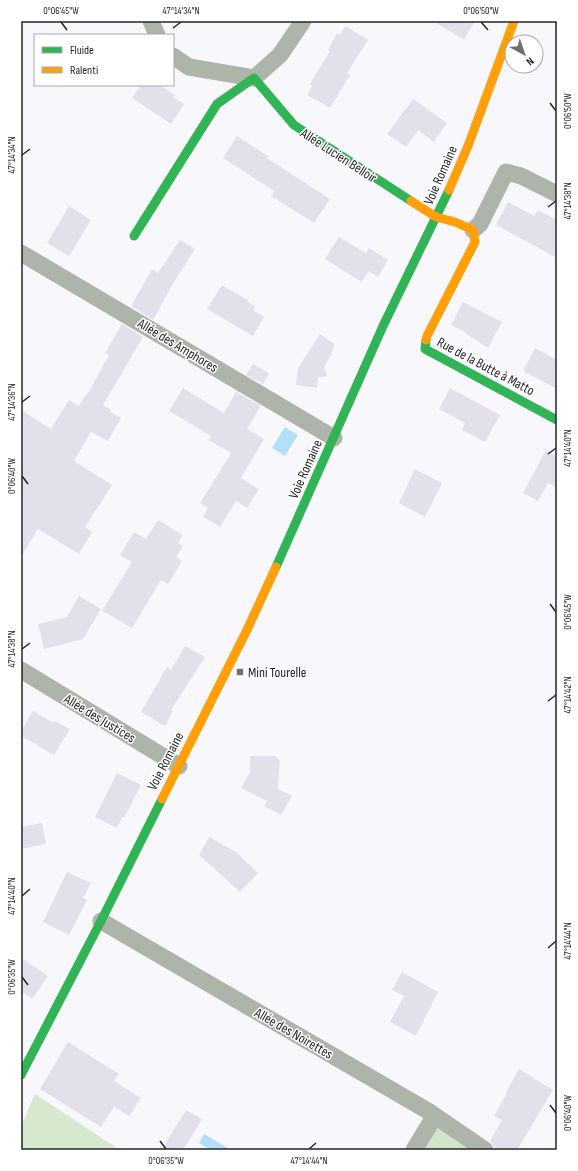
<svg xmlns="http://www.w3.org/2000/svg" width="578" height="1171" font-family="'Sofia Sans Condensed',sans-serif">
<rect width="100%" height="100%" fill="#f8f8fc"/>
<path fill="#d6e8ce" d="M 35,1094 L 120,1150 L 21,1150 L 21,1126 Z"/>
<path fill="#d2e4c9" d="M 424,1116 L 473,1150 L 404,1150 Z"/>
<g fill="#b3e0f8">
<path d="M 285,427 L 298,435 L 285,456 L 272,448 Z"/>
<path d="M 204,1134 L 228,1148 L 227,1150 L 211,1150 L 199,1143 Z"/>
</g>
<g fill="#e3e0ec">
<path d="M 433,21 L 475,21 L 464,40 Z"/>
<path d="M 345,26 L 368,40 L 347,73 L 350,75 L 330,108 L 307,95 L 312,86 L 310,84 L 330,51 L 328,50 L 337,33 L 340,35 Z"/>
<path d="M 141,85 L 160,85 L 175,95 L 173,97 L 184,104 L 171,124 L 132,98 Z"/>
<path d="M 413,99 L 447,123 L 434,142 L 418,130 L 406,147 L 387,134 Z"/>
<path d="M 237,136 L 268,156 L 267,158 L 330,199 L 314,223 L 271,196 L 274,191 L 223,158 Z"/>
<path d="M 508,202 L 534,216 L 538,210 L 557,220 L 557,258 L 496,225 Z"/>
<path d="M 69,206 L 91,220 L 69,256 L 47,243 Z"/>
<path d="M 339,237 L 366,253 L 369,248 L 388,260 L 378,277 L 369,271 L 362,282 L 325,259 Z"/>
<path d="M 180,240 L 195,249 L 174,282 L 153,320 L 131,306 L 152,269 L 158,273 Z"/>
<path d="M 222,285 L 249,301 L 248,302 L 256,307 L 253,310 L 264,317 L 253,336 L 207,309 Z"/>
<path d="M 463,302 L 502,322 L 488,348 L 465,333 L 465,332 L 451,325 Z"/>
<path d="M 122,324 L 143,337 L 103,405 L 111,410 L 110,412 L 121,418 L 108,441 L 91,432 L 74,461 L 112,485 L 85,527 L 92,532 L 79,554 L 38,529 L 21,557 L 21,410 L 51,429 L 69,400 L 79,406 L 86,394 L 87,395 L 109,355 L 105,353 Z"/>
<path d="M 320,334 L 335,344 L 331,353 L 332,353 L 324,367 L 327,376 L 318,378 L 317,388 L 296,385 L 298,368 Z"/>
<path d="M 535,348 L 557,360 L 557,389 L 523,371 Z"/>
<path d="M 253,364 L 269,373 L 263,384 L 246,375 Z"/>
<path d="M 183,388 L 224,413 L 236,392 L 261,406 L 247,429 L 264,439 L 241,478 L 259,489 L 247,508 L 236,501 L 220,527 L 203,517 L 208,508 L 200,503 L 231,453 L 208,440 L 211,436 L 169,411 Z"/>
<path d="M 450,388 L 500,415 L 485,442 L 462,430 L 465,423 L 439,409 Z"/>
<path d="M 546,450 L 557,456 L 557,488 L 548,483 L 538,501 L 523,493 Z"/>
<path d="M 415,469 L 442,483 L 425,517 L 399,503 Z"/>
<path d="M 158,520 L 183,535 L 178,543 L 183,546 L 176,557 L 182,561 L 168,584 L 161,580 L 132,628 L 102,611 L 132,562 L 120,555 L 134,532 L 146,539 Z"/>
<path d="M 79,596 L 101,609 L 83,639 L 44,649 L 38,624 L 67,617 Z"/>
<path d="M 185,646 L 205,657 L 171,710 L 173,711 L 165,726 L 141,712 L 167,667 L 171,670 Z"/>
<path d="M 33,711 L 54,723 L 55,721 L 70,729 L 54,755 L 21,736 L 21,731 Z"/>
<path d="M 250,756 L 275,756 L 280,760 L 278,789 L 292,796 L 281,815 L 264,806 L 267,801 L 241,788 L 250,772 Z"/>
<path d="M 117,773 L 141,785 L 124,818 L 122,817 L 117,828 L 95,817 Z"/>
<path d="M 42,823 L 46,844 L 21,849 L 21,827 Z"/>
<path d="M 209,837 L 236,852 L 258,873 L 240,892 L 199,855 Z"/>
<path d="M 67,872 L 91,883 L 83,898 L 87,900 L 69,935 L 43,922 Z"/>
<path d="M 21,958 L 48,976 L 32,999 L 21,991 Z"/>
<path d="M 402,972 L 438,992 L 416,1036 L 390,1022 L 404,996 L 392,990 Z"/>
<path d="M 68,1042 L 119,1074 L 114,1081 L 141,1098 L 129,1116 L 114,1107 L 101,1127 L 40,1089 Z"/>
<path d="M 519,1069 L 553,1090 L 517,1150 L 500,1150 L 494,1147 L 490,1141 L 502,1120 L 494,1116 L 507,1093 L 506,1092 Z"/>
<path d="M 186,1110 L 202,1119 L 183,1150 L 161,1150 Z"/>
</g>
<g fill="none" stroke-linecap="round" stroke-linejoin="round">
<g stroke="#adb5aa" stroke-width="17">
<path d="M 151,21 L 157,35"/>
<path d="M 173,56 L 189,67 L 254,78 L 280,55 L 303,21"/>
<path d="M 473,230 L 480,224 L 506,172 L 521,176 L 557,194"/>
<path d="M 21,253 L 334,438"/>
<path d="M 21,670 L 179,766"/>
<path d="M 101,921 L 428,1111 L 485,1150"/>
<path d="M 414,1150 L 435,1116"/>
</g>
<g stroke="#30b455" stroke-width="9">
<path d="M 134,236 L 217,104 L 254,78 L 294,125 L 411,201"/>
<path d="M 426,340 L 425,349 L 557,420"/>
<path d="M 276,567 L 383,326 L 449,190"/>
<path d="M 21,1075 L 101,921 L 162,799"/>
</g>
<g stroke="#ff9f0a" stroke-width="9">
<path d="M 449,190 L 468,146 L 514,21"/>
<path d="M 411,201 L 436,217 L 455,222 L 473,230 L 475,242 L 427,336 L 426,340"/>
<path d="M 162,799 L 247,630 L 276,567"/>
</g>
</g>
<path fill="none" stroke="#252528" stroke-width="1.5" d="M 61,22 L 67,30M 481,22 L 488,30M 173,28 L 181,22M 550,103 L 556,111M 22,155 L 30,149M 548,207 L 556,201M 22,402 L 30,396M 548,454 L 556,448M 22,476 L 28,484M 550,604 L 556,612M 22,649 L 30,643M 548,701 L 556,695M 22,896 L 30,889M 548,948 L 556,941M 22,977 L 28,985M 550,1105 L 556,1113M 160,1141 L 166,1149M 309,1149 L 316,1143"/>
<rect fill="#6f6f72" stroke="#fff" stroke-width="1.5" x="236" y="668" width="8" height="8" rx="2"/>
<g text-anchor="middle" stroke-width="3" stroke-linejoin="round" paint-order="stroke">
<g font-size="14" fill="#252528" stroke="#fff">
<text transform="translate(339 155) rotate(33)" y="5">Allée Lucien Belloir</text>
<text transform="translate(440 175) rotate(-66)" y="5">Voie Romaine</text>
<text transform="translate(178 345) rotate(31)" y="5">Allée des Amphores</text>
<text transform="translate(486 366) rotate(28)" y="5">Rue de la Butte à Matto</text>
<text transform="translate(305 469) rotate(-66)" y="5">Voie Romaine</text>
<text transform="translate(100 718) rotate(31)" y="5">Allée des Justices</text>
<text transform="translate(165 761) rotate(-63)" y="5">Voie Romaine</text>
<text transform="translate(294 1033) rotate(30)" y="5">Allée des Noirettes</text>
</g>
<g font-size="14" fill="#252528" stroke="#fff" text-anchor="start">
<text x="248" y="677">Mini Tourelle</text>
</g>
</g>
<rect width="578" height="1171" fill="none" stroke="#ffffff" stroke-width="44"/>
<rect x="34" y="34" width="140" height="52" fill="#ffffff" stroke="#a8a8a9"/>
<rect x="42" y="47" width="20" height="6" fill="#30b455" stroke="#a8a8a9"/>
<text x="70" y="54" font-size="12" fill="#252528">Fluide</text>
<rect x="42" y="67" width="20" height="6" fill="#ff9f0a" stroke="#a8a8a9"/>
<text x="70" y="74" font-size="12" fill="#252528">Ralenti</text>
<g transform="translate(524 54) rotate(140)"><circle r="19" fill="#ffffff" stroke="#a8a8a9"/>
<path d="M0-3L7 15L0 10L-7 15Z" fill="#6f6f72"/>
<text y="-6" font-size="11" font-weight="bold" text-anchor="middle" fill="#252528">N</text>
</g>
<rect x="22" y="22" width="534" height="1127" fill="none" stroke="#252528" stroke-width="1.5"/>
<g font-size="10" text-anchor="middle" fill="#252528">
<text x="61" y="14">0°06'45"W</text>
<text x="181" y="14">47°14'34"N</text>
<text x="481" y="14">0°06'50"W</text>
<text transform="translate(567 111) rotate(-90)" y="4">0°06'50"W</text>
<text transform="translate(11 155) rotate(-90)" y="4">47°14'34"N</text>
<text transform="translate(567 201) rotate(-90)" y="4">47°14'38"N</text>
<text transform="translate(11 402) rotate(-90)" y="4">47°14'36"N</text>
<text transform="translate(567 448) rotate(-90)" y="4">47°14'40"N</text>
<text transform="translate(11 476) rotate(-90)" y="4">0°06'40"W</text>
<text transform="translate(567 612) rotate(-90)" y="4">0°06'45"W</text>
<text transform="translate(11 649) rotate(-90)" y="4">47°14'38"N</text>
<text transform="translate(567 695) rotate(-90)" y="4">47°14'42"N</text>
<text transform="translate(11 896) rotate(-90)" y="4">47°14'40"N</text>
<text transform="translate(567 941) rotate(-90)" y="4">47°14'44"N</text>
<text transform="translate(11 977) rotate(-90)" y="4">0°06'35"W</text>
<text transform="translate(567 1113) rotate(-90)" y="4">0°06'40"W</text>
<text x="166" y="1164">0°06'35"W</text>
<text x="309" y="1164">47°14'44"N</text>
</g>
</svg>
